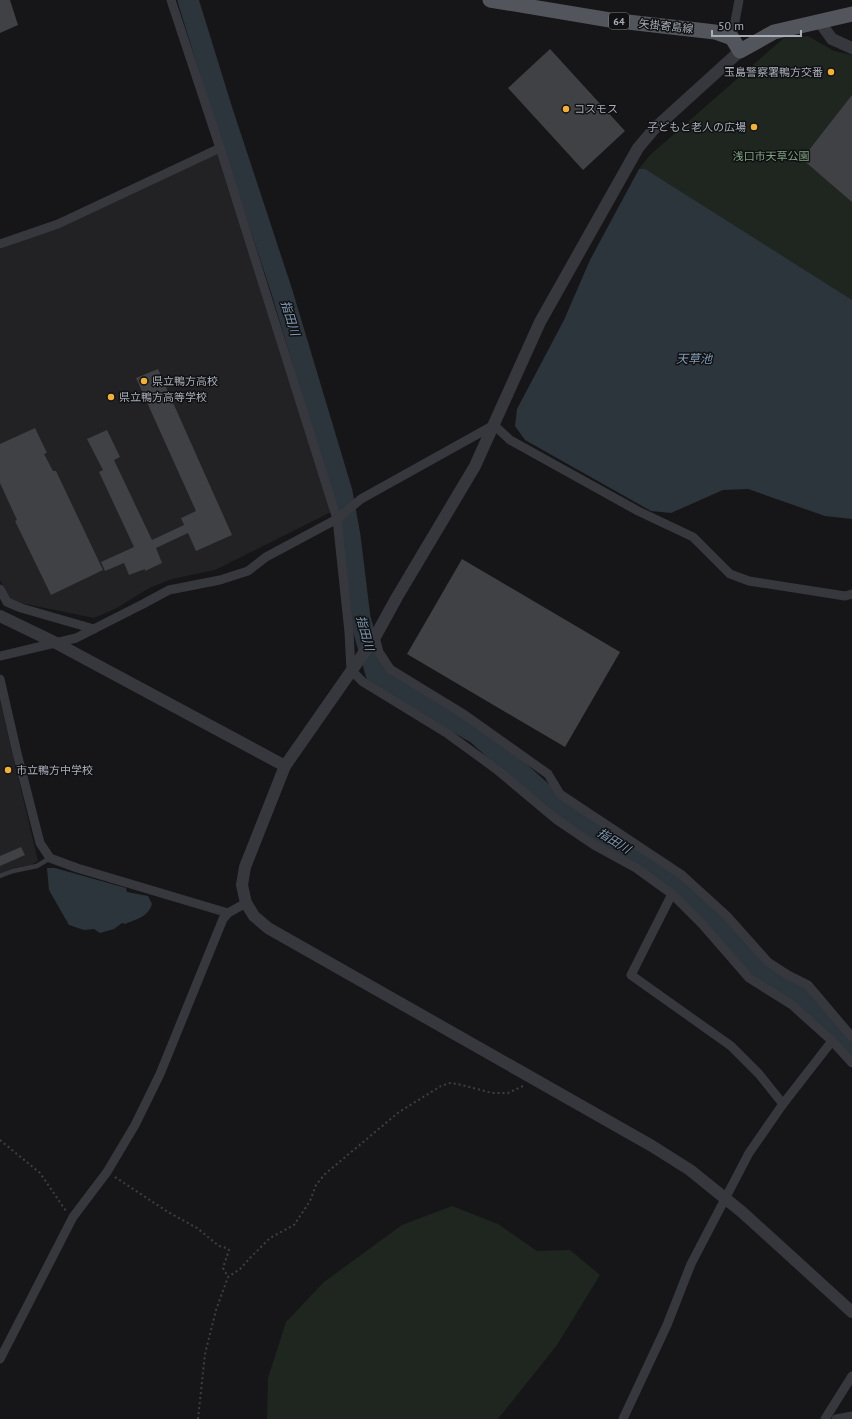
<svg xmlns="http://www.w3.org/2000/svg" width="852" height="1419" font-family="'PT Sans','Noto Sans JP',sans-serif">
<rect width="100%" height="100%" fill="#161618"/>
<g fill="#222225">
<path d="M 217,154 L 331,512 L 215,570 L 172,579 L 149,588 L 117,608 L 94,618 L 11,601 L 0,580 L 0,249 L 48,231 Z"/>
<path d="M 0,701 L 38,861 L 31,865 L 14,868 L 0,874 Z"/>
</g>
<g fill="#1e261f">
<path d="M 808,36 L 834,51 L 852,55 L 852,302 L 639,169 L 650,155 L 785,37 Z"/>
<path d="M 452,1206 L 498,1224 L 537,1251 L 570,1250 L 600,1275 L 557,1345 L 498,1419 L 267,1419 L 268,1378 L 286,1322 L 324,1282 L 402,1225 Z"/>
</g>
<g fill="#2c353c">
<path d="M 639,169 L 645,169 L 852,300 L 852,519 L 825,516 L 748,489 L 723,490 L 671,513 L 651,511 L 525,440 L 515,426 L 517,409 L 564,320 L 590,260 Z"/>
<path d="M 47,868 L 55,868 L 126,888 L 127,892 L 148,896 L 152,904 C 148,917 137,919 125,924 L 122,923 L 114,929 L 100,933 L 94,929 L 84,930 L 69,925 L 49,890 Z"/>
</g>
<g fill="none" stroke-linecap="round" stroke-linejoin="round">
<path stroke="#2c353c" stroke-width="21" d="M 188,0 L 222,110 L 282,292 L 342,492 L 350,536 L 360,618 L 377,677 L 477,734 L 560,808 L 638,855 L 688,891 L 756,970 L 800,996 L 852,1053"/>
</g>
<g fill="#404145">
<path d="M 0,0 L 10,0 L 18,25 L 0,33 Z"/>
<path d="M 550,49 L 625,131 L 583,170 L 508,88 Z"/>
<path d="M 852,95 L 852,202 L 802,159 Z"/>
<path d="M 158,369 L 232,535 L 196,551 L 188,533 L 156,548 L 162,563 L 145,571 L 145,569 L 129,575 L 124,563 L 105,571 L 101,562 L 134,547 L 99,472 L 103,470 L 87,439 L 107,430 L 120,457 L 114,460 L 152,540 L 184,525 L 181,518 L 196,511 L 136,378 Z"/>
<path d="M 35,428 L 47,453 L 44,454 L 53,471 L 56,471 L 103,570 L 51,595 L 15,521 L 17,520 L 0,483 L 0,444 Z"/>
<path d="M 462,559 L 620,652 L 565,747 L 407,654 Z"/>
<path d="M 21,847 L 25,855 L 0,866 L 0,856 Z"/>
</g>
<g fill="none" stroke-linecap="round" stroke-linejoin="round">
<g stroke="#3d3f44" stroke-width="2" stroke-dasharray="2 3" stroke-linecap="butt">
<path d="M 0,1140 L 40,1173 L 66,1211"/>
<path d="M 115,1177 L 168,1212 L 197,1228 L 219,1246 L 227,1248 L 229,1250 L 223,1268 L 228,1277"/>
<path d="M 198,1419 L 205,1354 L 216,1310 L 228,1277 L 240,1269 L 250,1258 L 270,1238 L 294,1225 L 310,1201 L 316,1185 L 325,1174 L 399,1112 L 441,1086 L 450,1083 L 458,1084 L 492,1093 L 508,1093 L 523,1086"/>
</g>
<path stroke="#37383d" stroke-width="4.5" d="M 0,876 L 13,871 L 37,866 L 50,858"/>
<g stroke="#37383d" stroke-width="9">
<path d="M 171,0 L 220,148 L 337,519 L 349,632 L 351,670 L 363,682 L 448,734 L 496,769 L 557,820 L 594,845 L 636,868 L 672,894 L 702,924 L 749,978 L 792,1005 L 832,1041 L 852,1063"/>
<path d="M 732,38 L 739,0"/>
<path d="M 0,244 L 58,224 L 220,148"/>
<path d="M 0,589 L 7,602 L 21,608 L 94,629"/>
<path d="M 375,637 L 379,652 L 390,669 L 462,713 L 548,774 L 560,794 L 682,875 L 727,916 L 768,962 L 788,975 L 808,985 L 852,1037"/>
<path d="M 0,656 L 76,638 L 143,604 L 169,590 L 220,580 L 248,571 L 266,557 L 337,519 L 361,499 L 494,425 L 510,440 L 638,511 L 693,537 L 730,574 L 749,581 L 845,596 L 852,594"/>
<path d="M 0,679 L 17,753 L 40,843 L 50,858 L 77,868 L 228,913"/>
<path d="M 672,894 L 631,975 L 731,1046 L 759,1074 L 783,1104"/>
<path d="M 0,1359 L 73,1217 L 107,1172 L 135,1125 L 160,1074 L 223,919 L 228,913 L 246,903"/>
<path d="M 623,1419 L 667,1325 L 691,1264 L 749,1153 L 783,1104 L 832,1041"/>
<path d="M 825,1419 L 852,1376"/>
<path d="M 836,1419 L 852,1416"/>
</g>
<g stroke="#37383d" stroke-width="12">
<path d="M 819,21 L 832,39 L 852,48"/>
<path d="M 740,51 L 654,129 L 638,148 L 540,322 L 475,466 L 397,597 L 375,637 L 285,766 L 245,867 L 242,885 L 246,903 L 254,916 L 268,928 L 652,1146 L 690,1170 L 742,1212 L 852,1312"/>
<path d="M 0,616 L 56,643 L 285,766"/>
</g>
<path stroke="#53555c" stroke-width="15" d="M 490,0 L 610,20 L 715,32 L 732,38 L 740,51 L 774,32 L 852,14"/>
</g>
<g fill="#f2b134" stroke="#111113" stroke-width="1.5">
<circle cx="831" cy="72" r="4"/>
<circle cx="566" cy="109" r="4"/>
<circle cx="754" cy="127" r="4"/>
<circle cx="144" cy="381" r="4"/>
<circle cx="111" cy="397" r="4"/>
<circle cx="8" cy="770" r="4"/>
</g>
<g text-anchor="middle" stroke-width="3" stroke-linejoin="round" paint-order="stroke">
<rect fill="#111113" stroke="#7b7e86" stroke-width="1" x="609" y="13" width="20" height="16" rx="3"/>
<g font-size="10" font-weight="bold" fill="#a8adb8">
<text x="619" y="25">64</text>
</g>
<g font-size="11" fill="#a8adb8" stroke="#111113">
<text transform="translate(666 26) rotate(6)" y="4">矢掛寄島線</text>
</g>
<g font-size="11" fill="#a8adb8" stroke="#111113" text-anchor="start">
<text x="823" y="76" text-anchor="end">玉島警察署鴨方交番</text>
<text x="574" y="113">コスモス</text>
<text x="746" y="131" text-anchor="end">子どもと老人の広場</text>
<text x="152" y="385">県立鴨方高校</text>
<text x="119" y="401">県立鴨方高等学校</text>
<text x="16" y="774">市立鴨方中学校</text>
</g>
<g font-size="11" fill="#7fa381" stroke="#111113">
<text x="771" y="160">浅口市天草公園</text>
</g>
<g font-size="12" font-style="italic" fill="#7f9bb3" stroke="#111113">
<text transform="translate(290 318) rotate(73)" y="4">指田川</text>
<text x="694" y="363">天草池</text>
<text transform="translate(365 633) rotate(75)" y="4">指田川</text>
<text transform="translate(614 841) rotate(32)" y="4">指田川</text>
</g>
</g>
<path d="M712 30v6h89v-6" fill="none" stroke="#a8adb8" stroke-width="2"/>
<text x="718" y="30" font-size="12" fill="#a8adb8" stroke="#111113" stroke-width="3" paint-order="stroke">50 m</text>
</svg>
